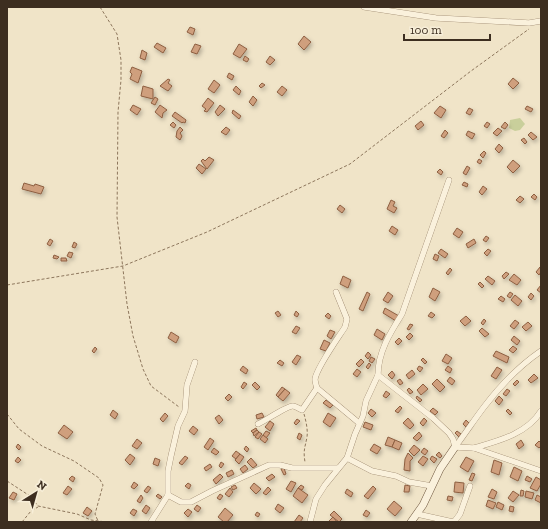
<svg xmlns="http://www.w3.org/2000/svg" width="548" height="529" font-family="'Zilla Slab',serif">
<defs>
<filter id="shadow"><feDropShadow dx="1.5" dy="2.5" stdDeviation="2" flood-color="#0004"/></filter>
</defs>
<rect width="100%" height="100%" fill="#f0e4c8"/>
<path fill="#c9cf9b" d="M 520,118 L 525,124 L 520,130 L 515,131 L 509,128 L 510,120 Z"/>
<g fill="#cf9f7d" stroke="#8d5f41" filter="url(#shadow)">
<path d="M 190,27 L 195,29 L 193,35 L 187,32 Z"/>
<path d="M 304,36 L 311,42 L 304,50 L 298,44 Z"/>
<path d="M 157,43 L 166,48 L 163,53 L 154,47 Z"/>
<path d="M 195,44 L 201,46 L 197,54 L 191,52 Z"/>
<path d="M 239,44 L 247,49 L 240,58 L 233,54 Z"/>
<path d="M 142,50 L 147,53 L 145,60 L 140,58 Z"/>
<path d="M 245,56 L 249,59 L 247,62 L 243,60 Z"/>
<path d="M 270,56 L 275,60 L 270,65 L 266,62 Z"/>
<path d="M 132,67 L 142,71 L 138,83 L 130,79 L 132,74 L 130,72 Z"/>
<path d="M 229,73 L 234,76 L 232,80 L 227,77 Z"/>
<path d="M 513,78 L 519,83 L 513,89 L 508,84 Z"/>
<path d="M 168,79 L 170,80 L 168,83 L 172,86 L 168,91 L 160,86 Z"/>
<path d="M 214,80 L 220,85 L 214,93 L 208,89 Z"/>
<path d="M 262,83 L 265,85 L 261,88 L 259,86 Z"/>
<path d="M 143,86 L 153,89 L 153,99 L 141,96 Z"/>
<path d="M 236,86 L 241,91 L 239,95 L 233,90 Z"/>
<path d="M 282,86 L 287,90 L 282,96 L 277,92 Z"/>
<path d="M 253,96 L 257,100 L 253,106 L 249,102 Z"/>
<path d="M 155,97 L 158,99 L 155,105 L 151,103 Z"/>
<path d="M 208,98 L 214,103 L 207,112 L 204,111 L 206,109 L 202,106 Z"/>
<path d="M 133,105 L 141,109 L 137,115 L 130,110 Z"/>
<path d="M 160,105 L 167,110 L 163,113 L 162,118 L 155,112 Z"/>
<path d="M 220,105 L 225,109 L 218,116 L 215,112 Z"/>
<path d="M 440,106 L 446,110 L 441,118 L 434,113 Z"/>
<path d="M 527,106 L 533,109 L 531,112 L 525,109 Z"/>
<path d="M 469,108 L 473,110 L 470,115 L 466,113 Z"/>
<path d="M 233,110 L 241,116 L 239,119 L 232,113 Z"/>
<path d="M 175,112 L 186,120 L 185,123 L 183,122 L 182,123 L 172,116 Z"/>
<path d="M 421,121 L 424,125 L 418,130 L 415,126 Z"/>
<path d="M 173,122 L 176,125 L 174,128 L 170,125 Z"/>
<path d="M 487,122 L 490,124 L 487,128 L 484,126 Z"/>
<path d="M 505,122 L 508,125 L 505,129 L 501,127 Z"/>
<path d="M 180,127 L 183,130 L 180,133 L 182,136 L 180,140 L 176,137 L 177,131 Z"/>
<path d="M 226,127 L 230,130 L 226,135 L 221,132 Z"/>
<path d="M 498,128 L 502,131 L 497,136 L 493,133 Z"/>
<path d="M 445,130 L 448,133 L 444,138 L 441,136 Z"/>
<path d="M 468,131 L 475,134 L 472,139 L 466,135 Z"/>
<path d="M 531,132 L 537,137 L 533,140 L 528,135 Z"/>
<path d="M 524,138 L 527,142 L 525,144 L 521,140 Z"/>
<path d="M 499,144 L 503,148 L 499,153 L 495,149 Z"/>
<path d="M 484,151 L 486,153 L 483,158 L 480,155 Z"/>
<path d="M 209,157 L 214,160 L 207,169 L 201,161 L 203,159 L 205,161 Z"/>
<path d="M 479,159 L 482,161 L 480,164 L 477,162 Z"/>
<path d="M 513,160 L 520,166 L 513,173 L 507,167 Z"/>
<path d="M 199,164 L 206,169 L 202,174 L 196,168 Z"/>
<path d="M 467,166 L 470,168 L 466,175 L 463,173 Z"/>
<path d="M 440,169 L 443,172 L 441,175 L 437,172 Z"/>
<path d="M 464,182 L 468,184 L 467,187 L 462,185 Z"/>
<path d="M 24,183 L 34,186 L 35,184 L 44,187 L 41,194 L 22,189 Z"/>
<path d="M 483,186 L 487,189 L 482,195 L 479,192 Z"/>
<path d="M 534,194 L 537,197 L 535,200 L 531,197 Z"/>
<path d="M 520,196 L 524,199 L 520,203 L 516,200 Z"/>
<path d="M 391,200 L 395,202 L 393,206 L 397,208 L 394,213 L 387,209 Z"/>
<path d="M 340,205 L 345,209 L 342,213 L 337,209 Z"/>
<path d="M 392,226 L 398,230 L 395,235 L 389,231 Z"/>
<path d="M 457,228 L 463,232 L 459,238 L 453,234 Z"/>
<path d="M 486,236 L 489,238 L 486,242 L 483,240 Z"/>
<path d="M 50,239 L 53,241 L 50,246 L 47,244 Z"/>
<path d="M 474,239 L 476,243 L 468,248 L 466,244 Z"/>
<path d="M 74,242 L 77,244 L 75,248 L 72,247 Z"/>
<path d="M 441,249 L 448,254 L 445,258 L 438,253 Z"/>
<path d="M 488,249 L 491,251 L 487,256 L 484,253 Z"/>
<path d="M 69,252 L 73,253 L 71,258 L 67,256 Z"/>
<path d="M 435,254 L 439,256 L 437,261 L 433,259 Z"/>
<path d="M 54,255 L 59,257 L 57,259 L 53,258 Z"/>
<path d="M 61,258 L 66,258 L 67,261 L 61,261 Z"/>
<path d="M 540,267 L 541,272 L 539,275 L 536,272 Z"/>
<path d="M 450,268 L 452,270 L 448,275 L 446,273 Z"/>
<path d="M 506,272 L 509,274 L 504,279 L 502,276 Z"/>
<path d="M 514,274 L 521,280 L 517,285 L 509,280 Z"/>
<path d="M 343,276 L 351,280 L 348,288 L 340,284 Z"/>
<path d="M 488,276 L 495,281 L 492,285 L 485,279 Z"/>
<path d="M 480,282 L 484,286 L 482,288 L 478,284 Z"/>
<path d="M 541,285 L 541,293 L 537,290 Z"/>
<path d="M 433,288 L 440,292 L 435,301 L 429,297 Z"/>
<path d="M 367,292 L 370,294 L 363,311 L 359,309 Z"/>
<path d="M 388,292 L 393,296 L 388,303 L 383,300 Z"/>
<path d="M 510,292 L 513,294 L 510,298 L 507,296 Z"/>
<path d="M 531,293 L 534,296 L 531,300 L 528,297 Z"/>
<path d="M 515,295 L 522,301 L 518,306 L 511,300 Z"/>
<path d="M 501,296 L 505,299 L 503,302 L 498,299 Z"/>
<path d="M 385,308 L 399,316 L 396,321 L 383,313 Z"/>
<path d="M 278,311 L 281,315 L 278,317 L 275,313 Z"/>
<path d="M 296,311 L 299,314 L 297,317 L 294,315 Z"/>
<path d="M 431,312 L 435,315 L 432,318 L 428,316 Z"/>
<path d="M 328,313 L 331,316 L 329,319 L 325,316 Z"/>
<path d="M 466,316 L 471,321 L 465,326 L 460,321 Z"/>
<path d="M 484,319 L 486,321 L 483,325 L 481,323 Z"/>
<path d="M 515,320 L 519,323 L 514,329 L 510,326 Z"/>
<path d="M 528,322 L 532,326 L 526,331 L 522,327 Z"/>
<path d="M 410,324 L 413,325 L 409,330 L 407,329 Z"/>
<path d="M 296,326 L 300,328 L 296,334 L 292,332 Z"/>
<path d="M 482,328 L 489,334 L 485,337 L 479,331 Z"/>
<path d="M 377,329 L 385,334 L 382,340 L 374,335 Z"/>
<path d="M 330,330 L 335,332 L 331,339 L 327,336 Z"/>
<path d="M 171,332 L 179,337 L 176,343 L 168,338 Z"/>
<path d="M 410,333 L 413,336 L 409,340 L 406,337 Z"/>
<path d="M 514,336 L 520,341 L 517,345 L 511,340 Z"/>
<path d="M 399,338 L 402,341 L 398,345 L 395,342 Z"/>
<path d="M 324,340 L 330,343 L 326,351 L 320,349 Z"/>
<path d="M 513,346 L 517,349 L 513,353 L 509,350 Z"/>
<path d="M 95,347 L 97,349 L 94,353 L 92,351 Z"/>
<path d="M 496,351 L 509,357 L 507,363 L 493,356 Z"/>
<path d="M 368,352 L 371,355 L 368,359 L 365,356 Z"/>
<path d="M 446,354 L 452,358 L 448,364 L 442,361 Z"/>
<path d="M 297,355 L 301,357 L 296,365 L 292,362 Z"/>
<path d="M 371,357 L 375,359 L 372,363 L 369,361 Z"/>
<path d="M 423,358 L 427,362 L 425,364 L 421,360 Z"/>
<path d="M 361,359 L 364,362 L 359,367 L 356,364 Z"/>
<path d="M 280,360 L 284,363 L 282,366 L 277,363 Z"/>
<path d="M 369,363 L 371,365 L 368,369 L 366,367 Z"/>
<path d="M 243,366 L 248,370 L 246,374 L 240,370 Z"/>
<path d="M 419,366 L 423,368 L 420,372 L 417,369 Z"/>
<path d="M 448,366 L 452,369 L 450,373 L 445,370 Z"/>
<path d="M 497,367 L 502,370 L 496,379 L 491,376 Z"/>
<path d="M 357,369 L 361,372 L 357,377 L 353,374 Z"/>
<path d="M 412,370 L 415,374 L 409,379 L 406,375 Z"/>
<path d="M 392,371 L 395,375 L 392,379 L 388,375 Z"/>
<path d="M 534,374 L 538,378 L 531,383 L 528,380 Z"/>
<path d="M 450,377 L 455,381 L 452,385 L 447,381 Z"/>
<path d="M 400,379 L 403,383 L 400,385 L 397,381 Z"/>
<path d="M 437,379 L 445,387 L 440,392 L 432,384 Z"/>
<path d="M 517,380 L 519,382 L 515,386 L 513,384 Z"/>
<path d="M 244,382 L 247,384 L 243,389 L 241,387 Z"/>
<path d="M 255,382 L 260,387 L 257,390 L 252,385 Z"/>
<path d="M 423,384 L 428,389 L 421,395 L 417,390 Z"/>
<path d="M 282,387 L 285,389 L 278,397 L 276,395 Z"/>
<path d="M 409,388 L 413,392 L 410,394 L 407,390 Z"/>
<path d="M 285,389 L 290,393 L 283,401 L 278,397 Z"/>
<path d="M 507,389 L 510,391 L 506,396 L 503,394 Z"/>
<path d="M 386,391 L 390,394 L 386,398 L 383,396 Z"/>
<path d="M 229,394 L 232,397 L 228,401 L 225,398 Z"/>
<path d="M 417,396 L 422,400 L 420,402 L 416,398 Z"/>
<path d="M 499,396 L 503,400 L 499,405 L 495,401 Z"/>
<path d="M 326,400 L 333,405 L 330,408 L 323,403 Z"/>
<path d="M 400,406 L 402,408 L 398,413 L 395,411 Z"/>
<path d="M 433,408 L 438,412 L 435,415 L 430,411 Z"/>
<path d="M 371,409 L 376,413 L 372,417 L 368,413 Z"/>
<path d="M 508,409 L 512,413 L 510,415 L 506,411 Z"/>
<path d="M 113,410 L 118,414 L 115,419 L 110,415 Z"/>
<path d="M 165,413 L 168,416 L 163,422 L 160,419 Z"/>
<path d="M 262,413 L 264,417 L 257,419 L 256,415 Z"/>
<path d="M 328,413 L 336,418 L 330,427 L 323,422 Z"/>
<path d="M 219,415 L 223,420 L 219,424 L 215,418 Z"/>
<path d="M 408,418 L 414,425 L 410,429 L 403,423 Z"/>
<path d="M 424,418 L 427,421 L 423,426 L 420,423 Z"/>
<path d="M 297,419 L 300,421 L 296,425 L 294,423 Z"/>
<path d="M 466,420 L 469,423 L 466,427 L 463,424 Z"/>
<path d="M 270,421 L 274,424 L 270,431 L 265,427 Z"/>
<path d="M 365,422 L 373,425 L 371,430 L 363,427 Z"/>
<path d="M 64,425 L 73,432 L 67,439 L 58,433 Z"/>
<path d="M 193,426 L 198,430 L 194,435 L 189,431 Z"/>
<path d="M 256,428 L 257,430 L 253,433 L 251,431 Z"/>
<path d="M 257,430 L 259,432 L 254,436 L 253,433 Z"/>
<path d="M 266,431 L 270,433 L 266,438 L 263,435 Z"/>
<path d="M 457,431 L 461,434 L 459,437 L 455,433 Z"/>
<path d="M 259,432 L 262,434 L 258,439 L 255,437 Z"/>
<path d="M 419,432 L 422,436 L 417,441 L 413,438 Z"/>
<path d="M 299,433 L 302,435 L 300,440 L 297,438 Z"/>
<path d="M 263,435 L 268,439 L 265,443 L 260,439 Z"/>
<path d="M 388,437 L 395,440 L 392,447 L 385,445 Z"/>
<path d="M 210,438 L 214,441 L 208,450 L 204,447 Z"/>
<path d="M 137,439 L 142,443 L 137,449 L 132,446 Z"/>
<path d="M 395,440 L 402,443 L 399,450 L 392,447 Z"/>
<path d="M 521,440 L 524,445 L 519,449 L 516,444 Z"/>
<path d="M 539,441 L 541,443 L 541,446 L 539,448 L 535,445 Z"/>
<path d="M 18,444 L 21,447 L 19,450 L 16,447 Z"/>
<path d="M 374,444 L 381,448 L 377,454 L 370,450 Z"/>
<path d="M 414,445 L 420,450 L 414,456 L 409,451 Z"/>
<path d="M 246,446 L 249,449 L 247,452 L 244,449 Z"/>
<path d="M 214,448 L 219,452 L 216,455 L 211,452 Z"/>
<path d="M 424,448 L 428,451 L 425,455 L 421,452 Z"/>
<path d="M 236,451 L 240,454 L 236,459 L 232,456 Z"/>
<path d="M 439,452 L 442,456 L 440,458 L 436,455 Z"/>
<path d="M 408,453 L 413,458 L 410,461 L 410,471 L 404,470 L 405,459 Z"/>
<path d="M 130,454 L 135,458 L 130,465 L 125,460 Z"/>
<path d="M 240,454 L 244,457 L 239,464 L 235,460 Z"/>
<path d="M 185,456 L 188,458 L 182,465 L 179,463 Z"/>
<path d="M 423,456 L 428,459 L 423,466 L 418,462 Z"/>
<path d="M 432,456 L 437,459 L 434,463 L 430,459 Z"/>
<path d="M 18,457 L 21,460 L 18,463 L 15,461 Z"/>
<path d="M 466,457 L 474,461 L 468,472 L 460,467 Z"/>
<path d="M 155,458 L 160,460 L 158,466 L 153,464 Z"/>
<path d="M 251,458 L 257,465 L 253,468 L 247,462 Z"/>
<path d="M 494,460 L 502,463 L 499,475 L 491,472 Z"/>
<path d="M 221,462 L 224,464 L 221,468 L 219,466 Z"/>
<path d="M 210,464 L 212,467 L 206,471 L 204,468 Z"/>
<path d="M 245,465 L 248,469 L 243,473 L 240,469 Z"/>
<path d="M 514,467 L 522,471 L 518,481 L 510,477 Z"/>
<path d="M 284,468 L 286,474 L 284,475 L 281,469 Z"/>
<path d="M 232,470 L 234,474 L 228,477 L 226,473 Z"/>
<path d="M 472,473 L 475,474 L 472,481 L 469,480 Z"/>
<path d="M 220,474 L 223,477 L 216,484 L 213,480 Z"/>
<path d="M 272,474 L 275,477 L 269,481 L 266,478 Z"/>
<path d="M 72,476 L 75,478 L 73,482 L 69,479 Z"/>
<path d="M 527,476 L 532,479 L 530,482 L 525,480 Z"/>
<path d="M 536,477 L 541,480 L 541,484 L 537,491 L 530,488 Z"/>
<path d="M 291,481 L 296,483 L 291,492 L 286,489 Z"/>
<path d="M 134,482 L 138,485 L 134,489 L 131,487 Z"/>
<path d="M 455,482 L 464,483 L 463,493 L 454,492 Z"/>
<path d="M 188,483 L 191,485 L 189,489 L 185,486 Z"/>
<path d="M 254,483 L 261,489 L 256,494 L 250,488 Z"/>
<path d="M 235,485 L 237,488 L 233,490 L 231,487 Z"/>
<path d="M 301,485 L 304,487 L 302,490 L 298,488 Z"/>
<path d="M 405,485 L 410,486 L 409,492 L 404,492 Z"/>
<path d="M 68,486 L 72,489 L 67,495 L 63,493 Z"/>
<path d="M 148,486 L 151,488 L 147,493 L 144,491 Z"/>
<path d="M 373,486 L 376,489 L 368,499 L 364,496 Z"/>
<path d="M 268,487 L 271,490 L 266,495 L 263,493 Z"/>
<path d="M 230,488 L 233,492 L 229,497 L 225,494 Z"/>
<path d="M 298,488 L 308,495 L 302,503 L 293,496 Z"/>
<path d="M 347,489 L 353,493 L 351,497 L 345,493 Z"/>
<path d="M 492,489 L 497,492 L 494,499 L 488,497 Z"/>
<path d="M 521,490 L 524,491 L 523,496 L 520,496 Z"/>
<path d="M 513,491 L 519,495 L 513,502 L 508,498 Z"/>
<path d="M 526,491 L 534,493 L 532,499 L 525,497 Z"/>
<path d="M 13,492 L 17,494 L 14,500 L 9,498 Z"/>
<path d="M 158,494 L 162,497 L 160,499 L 156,496 Z"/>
<path d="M 220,494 L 223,496 L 220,500 L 217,498 Z"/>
<path d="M 141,495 L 143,498 L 140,503 L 137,501 Z"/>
<path d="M 537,495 L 541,497 L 541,503 L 535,500 Z"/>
<path d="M 448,496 L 453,497 L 452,501 L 447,500 Z"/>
<path d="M 488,500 L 496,503 L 493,509 L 486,506 Z"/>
<path d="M 394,501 L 402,508 L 395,516 L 387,509 Z"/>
<path d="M 498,502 L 504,505 L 502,510 L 496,507 Z"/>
<path d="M 278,504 L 284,508 L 280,513 L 275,509 Z"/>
<path d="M 146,505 L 150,508 L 146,514 L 142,511 Z"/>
<path d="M 197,505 L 201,508 L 198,512 L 194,509 Z"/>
<path d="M 510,506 L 514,507 L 513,512 L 509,511 Z"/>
<path d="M 87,507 L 92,511 L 88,516 L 83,513 Z"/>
<path d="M 225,508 L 233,515 L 227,522 L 224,522 L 218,517 Z"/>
<path d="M 133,509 L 137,511 L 134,516 L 130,513 Z"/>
<path d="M 188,509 L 192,512 L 188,517 L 184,513 Z"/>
<path d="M 366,510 L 370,513 L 367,517 L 363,515 Z"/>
<path d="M 334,511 L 342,519 L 339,522 L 330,515 Z"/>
<path d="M 257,512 L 260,514 L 258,517 L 255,515 Z"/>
<path d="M 299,515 L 303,518 L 300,522 L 294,522 Z"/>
<path d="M 333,517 L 337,522 L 328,522 Z"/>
</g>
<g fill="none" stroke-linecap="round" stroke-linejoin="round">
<g stroke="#8d765c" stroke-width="6">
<g id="street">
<path d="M 364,7 L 436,18 L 529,23 L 541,21"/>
<path d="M 449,180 L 402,314 C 390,333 378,352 378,375 L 433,418 L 449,433 L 453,439 L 455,447"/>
<path d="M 336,292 L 347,319 L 345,327 C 338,338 317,367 315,379 C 315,382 316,385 317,388 L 359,423"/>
<path d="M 258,424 C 265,421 288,405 293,406 C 296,406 299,409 302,410 L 317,388"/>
<path d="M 455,447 C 465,434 474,420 484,407 C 500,386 519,366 541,351"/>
<path d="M 455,447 L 474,448 L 541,471"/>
<path d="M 474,448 C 498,441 527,434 541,411"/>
<path d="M 347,458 L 372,471 L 396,476 L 409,482 L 432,486"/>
<path d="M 168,495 L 181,502 L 191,502 L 212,491 L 269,465 L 280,465 L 292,468 L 338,468"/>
<path d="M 417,514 L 453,522"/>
<path d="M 151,522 L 168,495 L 168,471 L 171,456 L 178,426 L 185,411 L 187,385 L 195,362"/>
<path d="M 310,522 L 316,499 L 325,485 L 347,458 L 355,434 L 363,416 L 366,401 L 378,375"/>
<path d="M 454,522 L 460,514 L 470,486"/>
</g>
</g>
<g stroke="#6f573f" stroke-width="8">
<path id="secondary" d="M 411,522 L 423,505 L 440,469 L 455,447"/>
</g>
<g stroke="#8d765c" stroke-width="1" stroke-dasharray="3 2" stroke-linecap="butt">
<path d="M 100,7 L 117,34 L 121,60 L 121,80 L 118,112 L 117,217 L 127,304 L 133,336 L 143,369 L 151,386 L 179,407"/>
<path d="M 7,285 L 123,266 L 207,232 L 350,164 L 471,71 L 529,29"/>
<path d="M 7,414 L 19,429 L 42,446 L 74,461 L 99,478 L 103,485 L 95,514 L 98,521"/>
<path d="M 304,414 C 306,421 308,430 307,437 C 305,448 303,450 305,462"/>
<path d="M 7,481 L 30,496 L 38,506 L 77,514 L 91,520 L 106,522"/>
<path d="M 22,522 L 31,511 L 38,507"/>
</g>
<use href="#street" stroke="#faf1dc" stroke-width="5.5"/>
<use href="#secondary" stroke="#faf1dc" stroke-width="7"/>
</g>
<rect width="548" height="529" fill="none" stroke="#3d2e20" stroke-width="16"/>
<g transform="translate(36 493) rotate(37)" stroke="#f7eed8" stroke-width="3" paint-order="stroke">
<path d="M0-3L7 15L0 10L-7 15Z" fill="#3d2e20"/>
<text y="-6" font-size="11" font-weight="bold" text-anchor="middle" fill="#3d2e20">N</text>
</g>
<path d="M404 34v6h86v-6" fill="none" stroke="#3d2e20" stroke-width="2"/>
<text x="410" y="34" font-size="12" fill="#3d2e20" stroke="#f7eed8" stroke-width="3" paint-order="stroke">100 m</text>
</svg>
